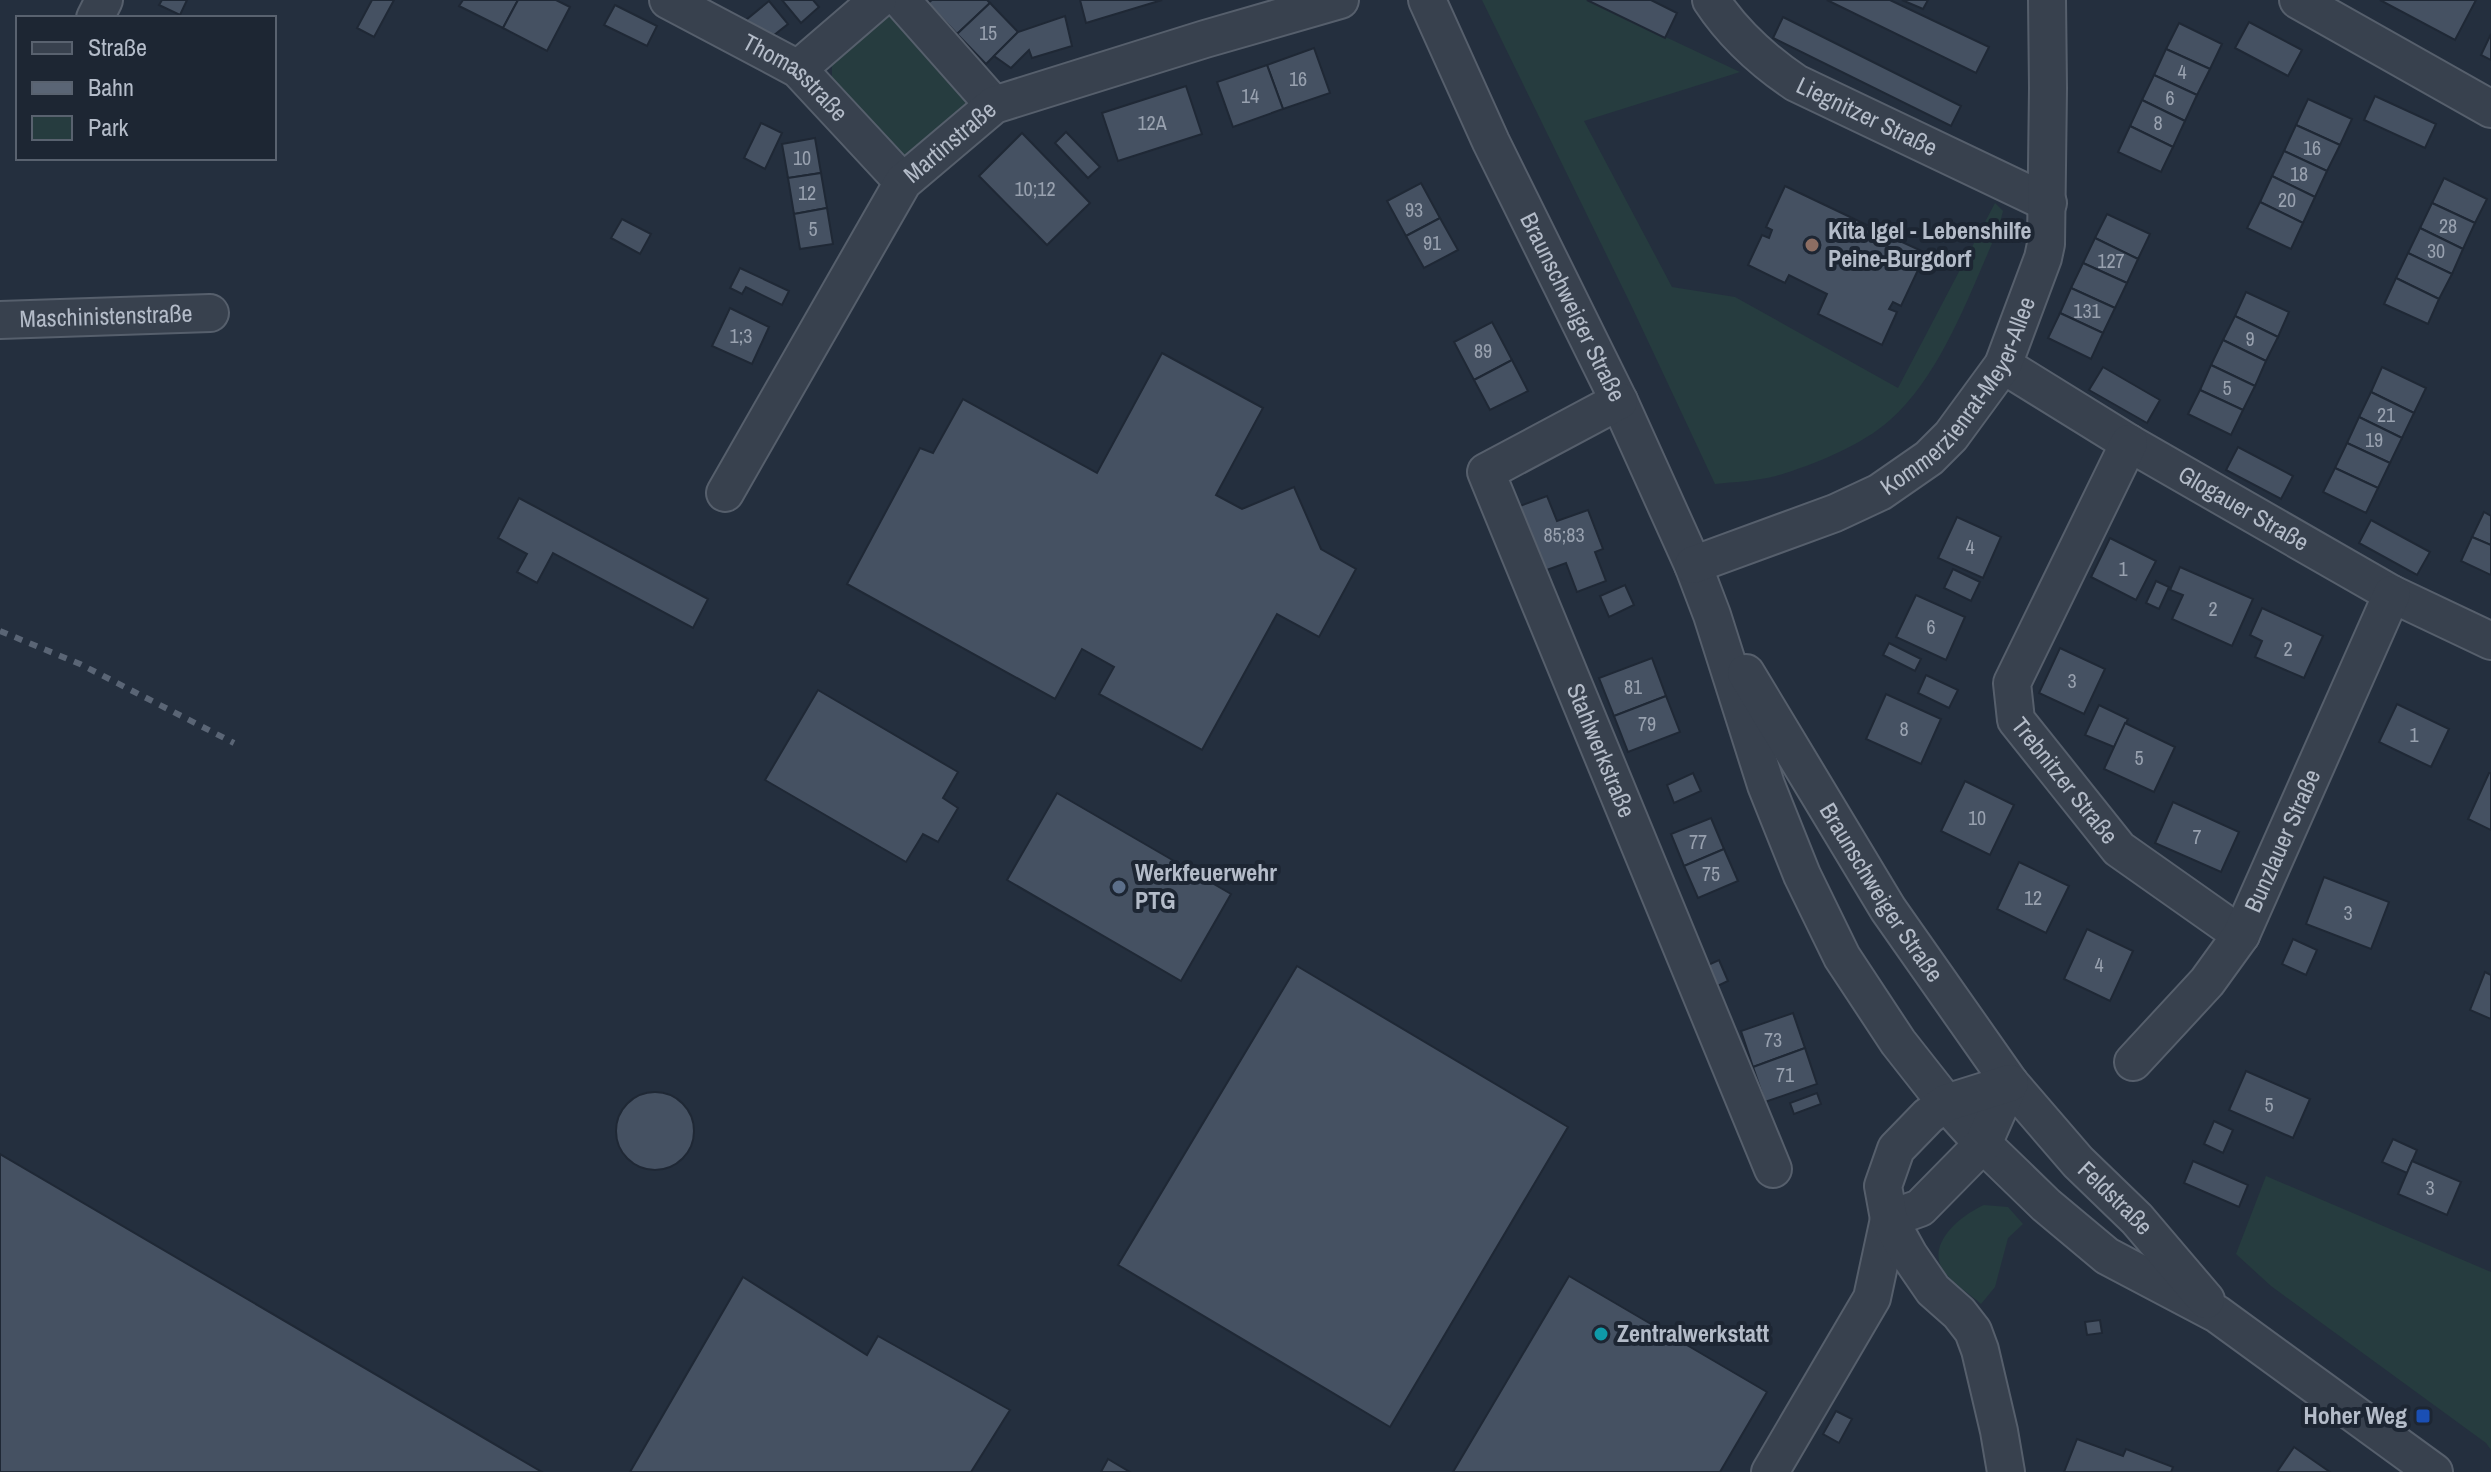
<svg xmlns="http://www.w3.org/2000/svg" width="2491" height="1472" font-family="'Archivo Narrow',sans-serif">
<rect width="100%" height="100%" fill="#242f3e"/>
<g fill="#263c3f">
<path d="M 1482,0 L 1587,0 L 1740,72 L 1584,121 L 1672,287 L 1735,297 L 1898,388 L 1995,203 L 2003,211 L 1998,230 C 1970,292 1942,374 1890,420 C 1861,446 1813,465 1776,476 C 1756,481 1735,482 1715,484 L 1632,307 Z"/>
<path d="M 883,14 L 890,15 L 898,22 L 970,107 L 907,156 L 901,153 L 832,77 L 832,63 Z"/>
<path d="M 2266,1176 L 2491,1272 L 2491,1450 L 2486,1443 L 2271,1286 L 2236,1254 Z"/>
<path d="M 1984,1205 L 2008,1207 L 2023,1224 L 2008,1238 L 1995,1287 L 1981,1304 C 1970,1294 1955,1285 1946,1274 C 1922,1246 1961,1215 1984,1205 Z"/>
</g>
<g fill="#455162" stroke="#1f2835" stroke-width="2">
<path d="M 162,0 L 187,0 L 180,15 L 159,5 Z"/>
<path d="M 372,0 L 394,0 L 374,37 L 357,28 Z"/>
<path d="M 463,0 L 518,0 L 503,28 L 459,6 Z"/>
<path d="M 518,0 L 556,0 L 570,7 L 547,51 L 503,28 Z"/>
<path d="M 782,0 L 813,0 L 819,7 L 801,23 Z"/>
<path d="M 932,0 L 987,0 L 990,3 L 957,34 L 928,3 Z"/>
<path d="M 1080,0 L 1162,0 L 1086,23 Z"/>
<path d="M 1587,0 L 1651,0 L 1677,13 L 1665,38 Z"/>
<path d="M 1827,0 L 1890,0 L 1989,47 L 1976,73 Z"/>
<path d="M 1902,0 L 1928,0 L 1923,9 Z"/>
<path d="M 2380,0 L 2476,0 L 2455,40 Z"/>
<path d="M 769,1 L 788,24 L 764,43 L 746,20 Z"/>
<path d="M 990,3 L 1018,32 L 986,64 L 957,34 Z"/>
<path d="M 615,5 L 657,26 L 647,46 L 604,25 Z"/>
<path d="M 1065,16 L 1072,46 L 1032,58 L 1029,50 L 1011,68 L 994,56 L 1018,32 Z"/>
<path d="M 1783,17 L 1961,106 L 1951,126 L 1773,38 Z"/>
<path d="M 2249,22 L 2302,50 L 2288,76 L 2235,48 Z"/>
<path d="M 2179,23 L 2222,44 L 2210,69 L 2166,49 Z"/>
<path d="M 2491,34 L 2491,60 L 2481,55 Z"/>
<path d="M 1314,48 L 1330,93 L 1283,109 L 1267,65 Z"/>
<path d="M 2166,49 L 2210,69 L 2197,95 L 2154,75 Z"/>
<path d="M 1267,65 L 1283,109 L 1233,127 L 1217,82 Z"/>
<path d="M 2154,75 L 2197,95 L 2185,121 L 2142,100 Z"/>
<path d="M 1186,86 L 1202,134 L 1118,161 L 1102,113 Z"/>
<path d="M 2375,96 L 2436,124 L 2425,148 L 2364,120 Z"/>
<path d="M 2308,99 L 2352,119 L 2340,145 L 2296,125 Z"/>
<path d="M 2142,100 L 2185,121 L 2173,147 L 2130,126 Z"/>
<path d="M 761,123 L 782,133 L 765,169 L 744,158 Z"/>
<path d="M 2296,125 L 2340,145 L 2327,171 L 2284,151 Z"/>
<path d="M 2130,126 L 2173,147 L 2161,172 L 2118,152 Z"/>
<path d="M 1066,132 L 1100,167 L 1088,178 L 1055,143 Z"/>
<path d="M 1022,133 L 1090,203 L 1047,245 L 979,176 Z"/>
<path d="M 815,138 L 821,173 L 788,178 L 782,144 Z"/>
<path d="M 2284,151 L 2327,171 L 2315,197 L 2272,176 Z"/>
<path d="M 821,173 L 827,208 L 794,214 L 788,178 Z"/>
<path d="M 2272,176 L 2315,197 L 2303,223 L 2260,202 Z"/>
<path d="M 2444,178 L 2487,199 L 2475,223 L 2432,203 Z"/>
<path d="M 1421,183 L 1440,218 L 1406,236 L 1387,201 Z"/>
<path d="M 1785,186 L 1869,226 L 1867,229 L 1872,232 L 1874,229 L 1926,253 L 1901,306 L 1893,302 L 1889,309 L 1897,312 L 1882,345 L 1818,314 L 1827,294 L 1789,275 L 1785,283 L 1748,265 L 1762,235 L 1769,238 L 1772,230 L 1766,227 Z"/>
<path d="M 2260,202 L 2303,223 L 2291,249 L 2247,228 Z"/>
<path d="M 2432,203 L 2475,223 L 2463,249 L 2420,228 Z"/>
<path d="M 827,208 L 833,244 L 800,249 L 794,214 Z"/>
<path d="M 2107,214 L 2150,234 L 2138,259 L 2095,238 Z"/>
<path d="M 1440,218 L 1458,250 L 1424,268 L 1406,236 Z"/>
<path d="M 622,219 L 651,234 L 640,254 L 611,238 Z"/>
<path d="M 2420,228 L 2463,249 L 2452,274 L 2408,253 Z"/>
<path d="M 2095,238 L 2138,259 L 2127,283 L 2083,263 Z"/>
<path d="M 2408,253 L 2452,274 L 2439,299 L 2396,278 Z"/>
<path d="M 2083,263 L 2127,283 L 2115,308 L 2071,288 Z"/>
<path d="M 740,268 L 789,291 L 782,305 L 746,287 L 742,294 L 730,288 Z"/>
<path d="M 2396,278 L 2439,299 L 2428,324 L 2384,304 Z"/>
<path d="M 2071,288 L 2115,308 L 2103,333 L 2060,313 Z"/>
<path d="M 2246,292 L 2289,312 L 2278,337 L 2235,316 Z"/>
<path d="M 730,308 L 769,327 L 752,364 L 712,346 Z"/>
<path d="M 2060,313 L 2103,333 L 2091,359 L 2048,338 Z"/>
<path d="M 2235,316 L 2278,337 L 2266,361 L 2223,340 Z"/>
<path d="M 1492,322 L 1512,360 L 1474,380 L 1454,342 Z"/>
<path d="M 2223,340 L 2266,361 L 2255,386 L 2211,365 Z"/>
<path d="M 1162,353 L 1263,408 L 1216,495 L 1242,509 L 1294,487 L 1321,549 L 1356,569 L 1319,637 L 1277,614 L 1202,750 L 1099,694 L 1114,667 L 1082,649 L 1055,699 L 847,584 L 920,448 L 933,453 L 963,399 L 1097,473 Z"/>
<path d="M 1512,360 L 1528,391 L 1490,410 L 1474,380 Z"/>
<path d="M 2211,365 L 2255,386 L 2243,410 L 2200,390 Z"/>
<path d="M 2103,367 L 2160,400 L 2147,423 L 2089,390 Z"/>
<path d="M 2382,367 L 2426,388 L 2414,413 L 2371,392 Z"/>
<path d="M 2200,390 L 2243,410 L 2231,435 L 2188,414 Z"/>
<path d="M 2371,392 L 2414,413 L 2402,438 L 2359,417 Z"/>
<path d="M 2359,417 L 2402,438 L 2390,463 L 2347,443 Z"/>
<path d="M 2347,443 L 2390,463 L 2378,488 L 2335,468 Z"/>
<path d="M 2238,447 L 2293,476 L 2281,499 L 2226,470 Z"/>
<path d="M 2335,468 L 2378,488 L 2366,513 L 2323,492 Z"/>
<path d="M 1547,496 L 1557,521 L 1588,510 L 1603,549 L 1595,552 L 1606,581 L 1577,592 L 1566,563 L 1544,571 L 1520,506 Z"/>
<path d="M 519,498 L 708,599 L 693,628 L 553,553 L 537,583 L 517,572 L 527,554 L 498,538 Z"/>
<path d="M 2484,512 L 2491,516 L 2491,545 L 2472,537 Z"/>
<path d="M 1957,517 L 2001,537 L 1983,578 L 1938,558 Z"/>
<path d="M 2371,520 L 2430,552 L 2417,575 L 2359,543 Z"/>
<path d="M 2472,537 L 2491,545 L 2491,575 L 2461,561 Z"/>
<path d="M 2110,538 L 2156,561 L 2136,600 L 2091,577 Z"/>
<path d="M 2180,567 L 2253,599 L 2232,646 L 2172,619 L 2183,595 L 2170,590 Z"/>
<path d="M 1953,569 L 1980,582 L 1971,601 L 1944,588 Z"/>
<path d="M 2156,581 L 2169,587 L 2159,609 L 2146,603 Z"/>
<path d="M 1625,585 L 1634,605 L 1609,617 L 1600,596 Z"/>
<path d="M 1916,595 L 1965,617 L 1946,660 L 1896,637 Z"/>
<path d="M 2262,608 L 2323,636 L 2304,678 L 2255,657 L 2262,641 L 2250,635 Z"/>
<path d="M 1889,643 L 1921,659 L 1915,671 L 1883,655 Z"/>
<path d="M 2060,648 L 2105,669 L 2084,714 L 2039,693 Z"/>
<path d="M 1652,658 L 1666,696 L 1614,716 L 1599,678 Z"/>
<path d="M 1926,675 L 1958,690 L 1949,708 L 1918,693 Z"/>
<path d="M 818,690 L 958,772 L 943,798 L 958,808 L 938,842 L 923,834 L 906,862 L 765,780 Z"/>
<path d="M 1886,694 L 1941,719 L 1921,764 L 1866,739 Z"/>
<path d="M 1666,696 L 1680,732 L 1628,752 L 1614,716 Z"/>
<path d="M 2397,704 L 2449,729 L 2431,767 L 2379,742 Z"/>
<path d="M 2099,705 L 2128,719 L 2114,747 L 2085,735 Z"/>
<path d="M 2125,723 L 2175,747 L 2154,792 L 2104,769 Z"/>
<path d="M 1693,773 L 1701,791 L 1674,803 L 1667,785 Z"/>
<path d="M 2489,773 L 2491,773 L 2491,830 L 2468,819 Z"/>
<path d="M 1965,781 L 2014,805 L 1990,855 L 1941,831 Z"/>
<path d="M 1057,793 L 1231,894 L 1181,981 L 1007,880 Z"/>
<path d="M 2173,802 L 2239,832 L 2221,872 L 2155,843 Z"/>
<path d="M 1711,818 L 1724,849 L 1684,866 L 1671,834 Z"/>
<path d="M 1724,849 L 1738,881 L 1698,898 L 1684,866 Z"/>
<path d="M 2019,862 L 2069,886 L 2046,933 L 1997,909 Z"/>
<path d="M 2324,877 L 2389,902 L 2371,949 L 2306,924 Z"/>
<path d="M 2087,929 L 2133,951 L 2110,1001 L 2064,979 Z"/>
<path d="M 2293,939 L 2317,950 L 2306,975 L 2282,964 Z"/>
<path d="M 1719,960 L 1728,981 L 1707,991 L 1697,970 Z"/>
<path d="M 1297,966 L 1568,1127 L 1390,1427 L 1118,1265 Z"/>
<path d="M 2485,972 L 2491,975 L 2491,1019 L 2470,1010 Z"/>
<path d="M 1793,1013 L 1805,1048 L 1753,1067 L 1741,1031 Z"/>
<path d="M 1805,1048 L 1817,1084 L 1765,1102 L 1753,1067 Z"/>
<path d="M 2246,1071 L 2310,1099 L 2293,1138 L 2229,1110 Z"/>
<circle cx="655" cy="1131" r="39"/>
<path d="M 1817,1093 L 1821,1104 L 1794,1114 L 1790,1103 Z"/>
<path d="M 2214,1121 L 2233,1130 L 2223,1153 L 2204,1144 Z"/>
<path d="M 2393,1139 L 2417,1150 L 2407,1173 L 2382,1162 Z"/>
<path d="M 0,1154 L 542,1472 L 0,1472 Z"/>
<path d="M 2193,1161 L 2248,1185 L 2239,1207 L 2184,1183 Z"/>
<path d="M 2412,1161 L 2461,1182 L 2447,1215 L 2398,1194 Z"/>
<path d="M 1569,1276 L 1767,1392 L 1720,1472 L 1453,1472 Z"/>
<path d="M 743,1277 L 867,1355 L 878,1336 L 1010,1410 L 971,1472 L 630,1472 Z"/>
<path d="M 2100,1320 L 2102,1333 L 2087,1335 L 2085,1322 Z"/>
<path d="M 1836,1411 L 1852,1419 L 1839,1443 L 1823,1434 Z"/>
<path d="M 2077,1439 L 2123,1456 L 2126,1449 L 2173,1467 L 2171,1472 L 2064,1472 Z"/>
<path d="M 2294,1447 L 2330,1472 L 2277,1472 Z"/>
<path d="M 1108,1459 L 1130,1472 L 1101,1472 Z"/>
</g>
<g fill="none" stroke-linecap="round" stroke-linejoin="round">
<g stroke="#565f6c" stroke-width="40">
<g id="minor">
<path id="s1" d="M 668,0 L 798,69 L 903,182"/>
<path d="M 901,0 L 994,105"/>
<path id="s2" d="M 1427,0 L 1491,142 L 1619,401 L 1693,565 L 1712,615 L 1766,785 L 1802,875 L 1842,957 L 1898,1042 L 1946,1103 L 1983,1144 L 2046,1205 L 2107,1256 L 2217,1314 L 2434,1472"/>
<path id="s3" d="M 1711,0 C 1734,35 1762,60 1796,83 L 2048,203"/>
<path d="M 2298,0 L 2491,109"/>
<path d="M 95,18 L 104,0"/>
<path d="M 798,69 L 878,0"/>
<path id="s4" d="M 0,320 L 210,313"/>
<path id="s5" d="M 2003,365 L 2129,443 L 2392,594 L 2491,641"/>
<path id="s6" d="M 1619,401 L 1486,472 L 1773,1169"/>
<path id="s7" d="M 2129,443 L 2012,683 L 2016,720 L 2119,849 L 2241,935"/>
<path id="s8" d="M 725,493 L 903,182 L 994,105 L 1205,39 L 1340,0"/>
<path id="s9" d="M 1693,565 L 1835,513 L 1880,492 L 1929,458 L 1951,436 L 2003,365 L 2043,258 L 2046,244 L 2048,88 L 2047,0"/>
<path id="s10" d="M 1746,673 L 1888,909 L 2010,1083 L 2078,1162 L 2137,1219 L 2206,1300"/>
<path id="s11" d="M 2133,1062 L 2207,982 L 2241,935 L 2392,594"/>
<path d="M 1889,1219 L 1920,1208 L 1983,1144 L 2010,1083"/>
<path d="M 1770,1472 L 1872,1298 L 1889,1219"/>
<path d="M 2006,1472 L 1999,1431 L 1980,1350 L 1973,1331 L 1959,1313 L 1933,1290 L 1909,1255 L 1889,1219 L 1883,1186 L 1896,1149 L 1928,1116 L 1946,1103 L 2010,1083"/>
</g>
</g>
<use href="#minor" stroke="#38414e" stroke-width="36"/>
<path stroke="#5a6575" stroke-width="6" stroke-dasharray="8 8" stroke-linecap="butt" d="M 0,631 L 80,664 L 234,743"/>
</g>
<circle fill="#8d6e63" stroke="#1d2633" stroke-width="3" cx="1812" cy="245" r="8"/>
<circle fill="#5c6f8a" stroke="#1d2633" stroke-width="3" cx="1119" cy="887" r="8"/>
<circle fill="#0f9aa8" stroke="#1d2633" stroke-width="3" cx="1601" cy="1334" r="8"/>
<rect fill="#1a4fb4" stroke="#1d2633" stroke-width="3" x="2415" y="1408" width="16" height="16" rx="4"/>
<g text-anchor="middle" stroke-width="8" stroke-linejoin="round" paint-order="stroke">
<g font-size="20" fill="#98a1af">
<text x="988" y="40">15</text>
<text x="2182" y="79">4</text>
<text x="1298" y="86">16</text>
<text x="1250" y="103">14</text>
<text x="2170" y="105">6</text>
<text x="1152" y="130">12A</text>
<text x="2158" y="130">8</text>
<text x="2312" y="155">16</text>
<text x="802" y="165">10</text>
<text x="2299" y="181">18</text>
<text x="1035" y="196">10;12</text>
<text x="807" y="200">12</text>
<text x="2287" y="207">20</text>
<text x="1414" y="217">93</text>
<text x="2448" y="233">28</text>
<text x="813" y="236">5</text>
<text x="1432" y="250">91</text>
<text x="2436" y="258">30</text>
<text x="2111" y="268">127</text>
<text x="2087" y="318">131</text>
<text x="741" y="343">1;3</text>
<text x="2250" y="346">9</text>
<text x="1483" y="358">89</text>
<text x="2227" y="395">5</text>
<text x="2386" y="422">21</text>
<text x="2374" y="447">19</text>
<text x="1564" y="542">85;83</text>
<text x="1970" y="554">4</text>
<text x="2123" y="576">1</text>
<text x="2213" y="616">2</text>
<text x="1931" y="634">6</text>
<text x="2288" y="656">2</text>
<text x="2072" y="688">3</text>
<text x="1633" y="694">81</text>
<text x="1647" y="731">79</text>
<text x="1904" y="736">8</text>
<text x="2414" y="742">1</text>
<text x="2139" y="765">5</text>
<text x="1977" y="825">10</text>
<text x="2197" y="844">7</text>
<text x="1698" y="849">77</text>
<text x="1711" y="881">75</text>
<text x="2033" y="905">12</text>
<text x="2348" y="920">3</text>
<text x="2099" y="972">4</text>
<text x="1773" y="1047">73</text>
<text x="1785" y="1082">71</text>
<text x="2269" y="1112">5</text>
<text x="2430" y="1195">3</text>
</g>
<g font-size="24" fill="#b4bcc9" stroke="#1d2633">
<text dy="8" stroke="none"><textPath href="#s1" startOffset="150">Thomasstraße</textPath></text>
<text dy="8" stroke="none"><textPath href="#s3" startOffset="198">Liegnitzer Straße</textPath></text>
<text dy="8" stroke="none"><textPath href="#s8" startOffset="420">Martinstraße</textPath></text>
<text dy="8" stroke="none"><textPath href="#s2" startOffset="340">Braunschweiger Straße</textPath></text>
<text dy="8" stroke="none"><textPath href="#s4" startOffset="106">Maschinistenstraße</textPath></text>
<text dy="8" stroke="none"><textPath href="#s9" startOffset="328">Kommerzienrat-Meyer-Allee</textPath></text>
<text dy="8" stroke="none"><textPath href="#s5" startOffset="280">Glogauer Straße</textPath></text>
<text dy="8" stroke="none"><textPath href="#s6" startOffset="452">Stahlwerkstraße</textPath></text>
<text dy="8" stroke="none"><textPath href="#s7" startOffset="382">Trebnitzer Straße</textPath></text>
<text dy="8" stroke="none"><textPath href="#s11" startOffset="270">Bunzlauer Straße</textPath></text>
<text dy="8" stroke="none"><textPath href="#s10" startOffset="258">Braunschweiger Straße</textPath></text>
<text dy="8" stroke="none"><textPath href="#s10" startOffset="644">Feldstraße</textPath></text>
</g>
<g font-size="24" font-weight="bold" fill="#b4bcc9" stroke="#1d2633" text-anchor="start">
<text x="1828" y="239">Kita Igel - Lebenshilfe<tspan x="1828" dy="28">Peine-Burgdorf</tspan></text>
<text x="1135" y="881">Werkfeuerwehr<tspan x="1135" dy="28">PTG</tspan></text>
<text x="1617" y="1342">Zentralwerkstatt</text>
<text x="2407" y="1424" text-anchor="end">Hoher Weg</text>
</g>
</g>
<rect x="16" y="16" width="260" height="144" fill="#1d2633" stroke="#59626f" stroke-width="2"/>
<rect x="32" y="42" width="40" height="12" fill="#38414e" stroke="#59626f" stroke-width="2"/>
<text x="88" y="56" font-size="24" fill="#b4bcc9">Straße</text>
<rect x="32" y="82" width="40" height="12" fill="#5a6575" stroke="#59626f" stroke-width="2"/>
<text x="88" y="96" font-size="24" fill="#b4bcc9">Bahn</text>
<rect x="32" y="116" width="40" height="24" fill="#263c3f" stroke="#59626f" stroke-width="2"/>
<text x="88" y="136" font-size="24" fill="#b4bcc9">Park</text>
</svg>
